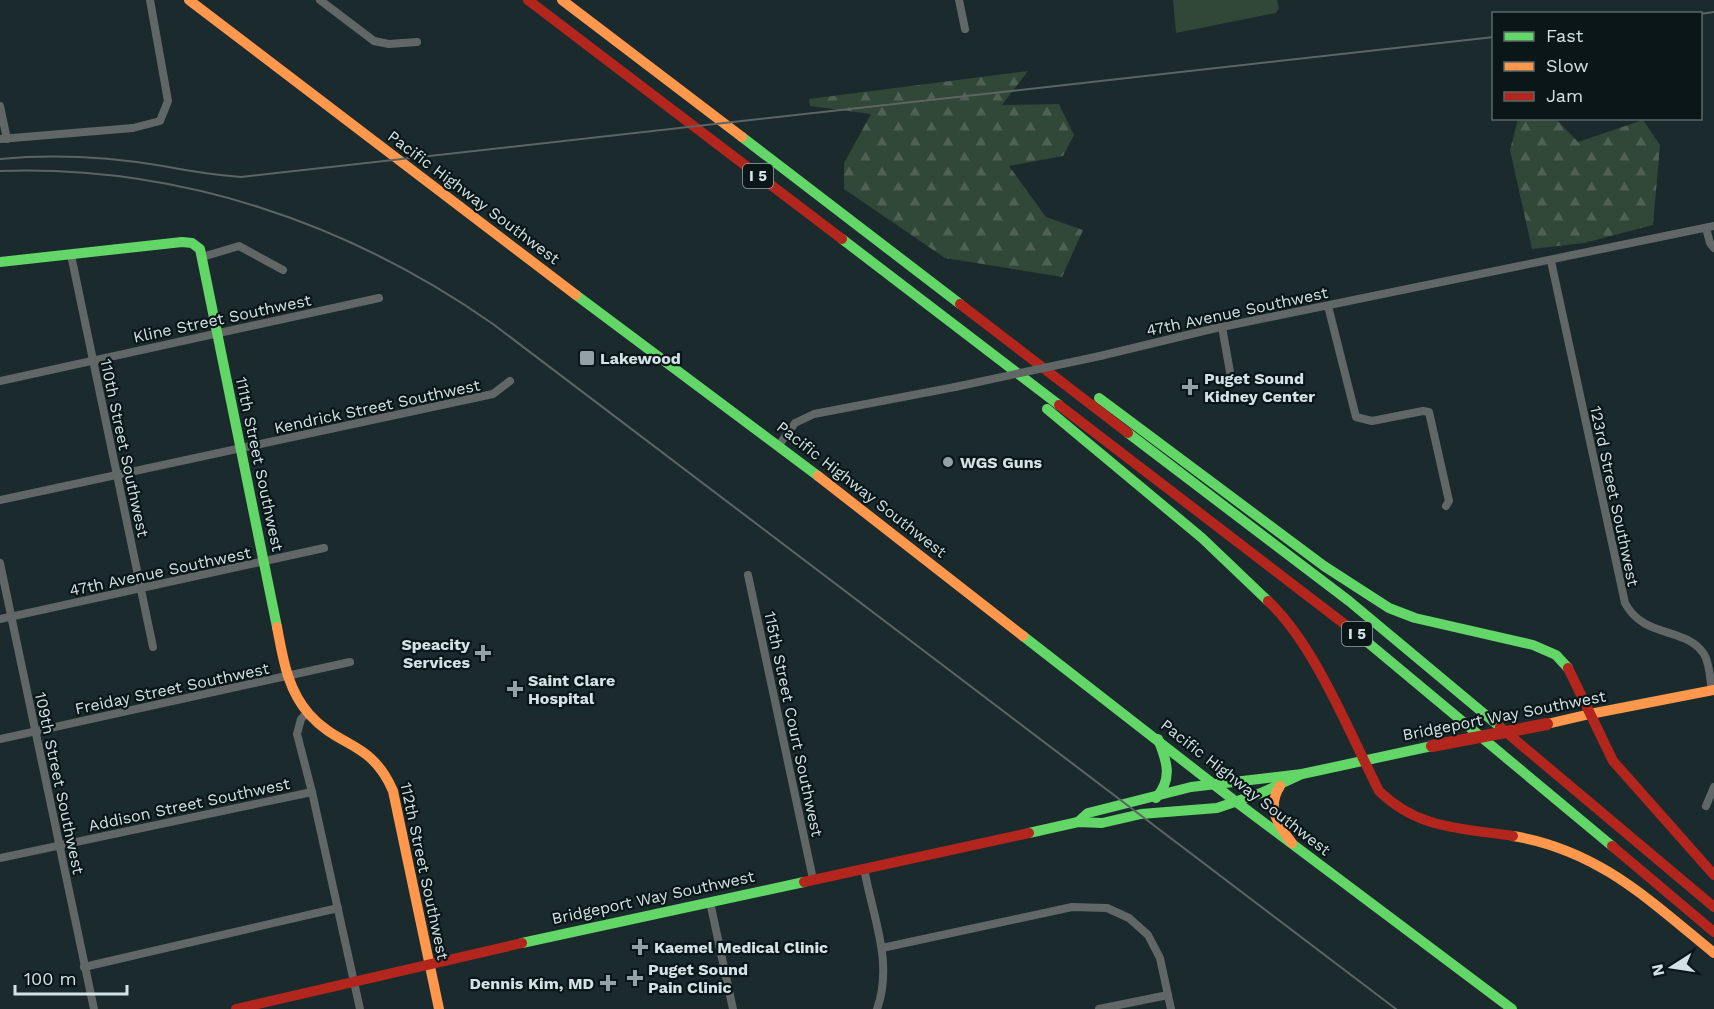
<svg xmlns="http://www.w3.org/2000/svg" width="1714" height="1009" font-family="'Work Sans',sans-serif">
<defs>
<pattern id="forest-firs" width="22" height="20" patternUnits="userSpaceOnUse" patternTransform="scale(1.5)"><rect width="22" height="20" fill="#314737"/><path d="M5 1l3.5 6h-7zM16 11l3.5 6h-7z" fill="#4e6154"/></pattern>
</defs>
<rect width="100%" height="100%" fill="#1b2a2c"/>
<path fill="#314737" d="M 1173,0 L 1277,0 L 1279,8 L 1276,13 L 1176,33 Z"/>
<g fill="url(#forest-firs)">
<path d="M 1028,71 L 1002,105 L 1059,104 L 1074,135 L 1063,156 L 1009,166 L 1046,217 L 1083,230 L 1062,277 L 945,258 L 844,189 L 844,163 L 871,114 L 810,106 L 809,99 Z"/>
<path d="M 1518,119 L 1556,119 L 1578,142 L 1643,120 L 1660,145 L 1653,225 L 1584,243 L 1532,249 L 1510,150 Z"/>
</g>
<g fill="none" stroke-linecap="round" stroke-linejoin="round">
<g stroke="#616767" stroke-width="8">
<path d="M 320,0 L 374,41 L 389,44 L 417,42"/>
<path d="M 959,0 L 965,29"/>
<path d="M 0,106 L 7,139"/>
<path d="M 0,139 L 133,128 L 160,121 L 168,101 L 150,0"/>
<path d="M 1706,228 L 1710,243 L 1714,248"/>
<path d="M 71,255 L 153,647"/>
<path d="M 202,257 L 239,246 L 283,270"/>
<path d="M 1551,261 L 1625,603 C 1644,639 1685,626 1704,654 C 1710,664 1710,680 1712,691"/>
<path d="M 1328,306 L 1356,417 L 1372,421 L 1423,411 L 1429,412 L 1449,501 L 1446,506"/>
<path d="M 1222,327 L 1232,383"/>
<path d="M 1100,356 L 1212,329 L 1714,226"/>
<path d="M 0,381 L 379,298"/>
<path d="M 779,445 L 795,423 L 814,414 L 955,387"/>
<path d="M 0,500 L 493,394 L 510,381"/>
<path d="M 0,563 L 94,1009"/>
<path d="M 748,575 L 813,879"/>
<path d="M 0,619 L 324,548"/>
<path d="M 307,713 L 301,719 L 297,734 L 312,792 L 360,1009"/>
<path d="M 0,739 L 350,662"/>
<path d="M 1706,806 L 1714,787"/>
<path d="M 0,858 L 312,792"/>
<path d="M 864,868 C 872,915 894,962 877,1009"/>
<path d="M 710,902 L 733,1009"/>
<path d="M 882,948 L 1072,907 L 1107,908 L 1129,918 L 1148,935 L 1160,958 L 1171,1009"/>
<path d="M 84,967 L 338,908"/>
<path d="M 1099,1009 L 1168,995"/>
</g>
<g stroke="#63d668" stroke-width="10">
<path d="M 742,137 L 960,304"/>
<path d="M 842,239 L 1059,405"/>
<path d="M 0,262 L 182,242 L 192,243 L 200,249 L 277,627"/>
<path d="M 576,295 L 818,476"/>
<path d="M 1099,398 L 1324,566 L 1389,608 L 1415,618 L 1533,645 L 1556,655 L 1568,668"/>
<path d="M 1047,409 L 1202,538 L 1268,601"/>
<path d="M 1128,433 L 1349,601 L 1500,727"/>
<path d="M 1023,636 L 1235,801 L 1512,1009"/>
<path d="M 1360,636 L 1612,846"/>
<path d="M 1156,798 C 1173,779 1167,761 1158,739"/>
<path d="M 1078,822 L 1088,813 L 1191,787 L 1302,774 L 1432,746"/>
<path d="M 1029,833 L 1078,822 L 1102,823 L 1141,814 L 1217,808 L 1261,793 L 1302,774"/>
<path d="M 522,943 L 804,882"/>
</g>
<g stroke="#ff974d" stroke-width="10">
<path d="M 189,0 L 576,295"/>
<path d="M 562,0 L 742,137"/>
<path d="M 818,476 L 1023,636"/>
<path d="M 277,627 C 283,658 287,689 309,714 C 340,749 371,740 393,791 L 439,1009"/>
<path d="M 1590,714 L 1714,690"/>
<path d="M 1547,724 L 1590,714"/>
<path d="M 1280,786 C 1266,808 1278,825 1292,843"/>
<path d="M 1513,836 C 1599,850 1650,901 1714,953"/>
</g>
<g stroke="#b3261e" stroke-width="10">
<path d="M 528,0 L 842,239"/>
<path d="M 960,304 L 1128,433"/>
<path d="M 1059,405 L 1360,636"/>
<path d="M 1268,601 C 1315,645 1349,732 1379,791 C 1419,830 1462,828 1513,836"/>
<path d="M 1568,668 L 1613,761 L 1714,875"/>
<path d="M 1500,727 L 1714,907"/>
<path d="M 1612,846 L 1714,932"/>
<path d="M 804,882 L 1029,833"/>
<path d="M 236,1009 L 522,943"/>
</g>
<g stroke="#5c6564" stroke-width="2">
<path d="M 1700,14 L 1714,12"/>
<path d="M 0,159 C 54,154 109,157 163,166 C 189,171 214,175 241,177 L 1494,37"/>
<path d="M 0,171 C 178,165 347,222 493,324 L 1396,1009"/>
</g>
<path stroke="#616767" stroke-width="8" d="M 955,387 L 1100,356"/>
<path stroke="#b3261e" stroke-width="12" d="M 1432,746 L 1547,724"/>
</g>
<g fill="#93a2a4" stroke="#0a1617" stroke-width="2">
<rect x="579" y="350" width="16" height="16" rx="3"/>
<path d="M1187 378h6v6h6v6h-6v6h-6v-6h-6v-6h6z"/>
<circle cx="948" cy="462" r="6"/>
<path d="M480 644h6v6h6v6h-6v6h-6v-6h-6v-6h6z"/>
<path d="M512 680h6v6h6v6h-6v6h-6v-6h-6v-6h6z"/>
<path d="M637 938h6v6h6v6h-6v6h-6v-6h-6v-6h6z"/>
<path d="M632 969h6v6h6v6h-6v6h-6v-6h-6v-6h6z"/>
<path d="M605 974h6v6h6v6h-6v6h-6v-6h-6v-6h6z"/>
</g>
<g text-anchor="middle" stroke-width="4.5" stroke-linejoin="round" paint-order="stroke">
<g fill="#0a1617" stroke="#97a5a6" stroke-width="1.5">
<rect x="743" y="164" width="30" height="24" rx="4.5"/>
<rect x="1342" y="622" width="30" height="24" rx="4.5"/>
</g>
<g font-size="15" font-weight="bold" fill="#d3e2e4">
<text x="758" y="181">I 5</text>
<text x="1357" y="639">I 5</text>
</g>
<g font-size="16" fill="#d3e2e4" stroke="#0a1617">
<text transform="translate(474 197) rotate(37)" y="6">Pacific Highway Southwest</text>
<text transform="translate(1237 311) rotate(-12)" y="6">47th Avenue Southwest</text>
<text transform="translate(222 318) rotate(-12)" y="6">Kline Street Southwest</text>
<text transform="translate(377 406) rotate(-12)" y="6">Kendrick Street Southwest</text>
<text transform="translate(125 448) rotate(78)" y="6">110th Street Southwest</text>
<text transform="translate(260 464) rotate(78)" y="6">111th Street Southwest</text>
<text transform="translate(862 489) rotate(38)" y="6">Pacific Highway Southwest</text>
<text transform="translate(1615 496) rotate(78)" y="6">123rd Street Southwest</text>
<text transform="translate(160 571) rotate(-12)" y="6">47th Avenue Southwest</text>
<text transform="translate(172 688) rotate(-12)" y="6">Freiday Street Southwest</text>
<text transform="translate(1504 715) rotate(-11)" y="6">Bridgeport Way Southwest</text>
<text transform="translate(794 724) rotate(78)" y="6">115th Street Court Southwest</text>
<text transform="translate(60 783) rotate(78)" y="6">109th Street Southwest</text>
<text transform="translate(1246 787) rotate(38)" y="6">Pacific Highway Southwest</text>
<text transform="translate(189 804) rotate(-12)" y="6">Addison Street Southwest</text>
<text transform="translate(425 871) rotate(78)" y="6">112th Street Southwest</text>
<text transform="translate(653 897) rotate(-12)" y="6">Bridgeport Way Southwest</text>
</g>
<g font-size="16" font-weight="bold" fill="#d3e2e4" stroke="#0a1617" text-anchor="start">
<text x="600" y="364">Lakewood</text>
<text x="1204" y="384">Puget Sound<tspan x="1204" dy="18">Kidney Center</tspan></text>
<text x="960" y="468">WGS Guns</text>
<text x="470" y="650" text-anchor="end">Speacity<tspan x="470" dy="18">Services</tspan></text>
<text x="528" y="686">Saint Clare<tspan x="528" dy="18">Hospital</tspan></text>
<text x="654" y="953">Kaemel Medical Clinic</text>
<text x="648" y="975">Puget Sound<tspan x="648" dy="18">Pain Clinic</tspan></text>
<text x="594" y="989" text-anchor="end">Dennis Kim, MD</text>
</g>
</g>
<rect x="1492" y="12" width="210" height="108" fill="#0a1617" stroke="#5a6869" stroke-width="1.5"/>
<rect x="1504" y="32" width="30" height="9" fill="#63d668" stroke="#5a6869" stroke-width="1.5"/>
<text x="1546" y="42" font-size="18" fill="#d3e2e4">Fast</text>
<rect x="1504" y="62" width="30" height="9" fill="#ff974d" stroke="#5a6869" stroke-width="1.5"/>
<text x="1546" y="72" font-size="18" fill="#d3e2e4">Slow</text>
<rect x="1504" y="92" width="30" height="9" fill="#b3261e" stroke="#5a6869" stroke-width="1.5"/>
<text x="1546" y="102" font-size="18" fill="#d3e2e4">Jam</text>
<g transform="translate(1672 967) rotate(258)" stroke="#0a1617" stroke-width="4.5" paint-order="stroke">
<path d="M0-4.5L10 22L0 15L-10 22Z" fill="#d3e2e4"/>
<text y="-9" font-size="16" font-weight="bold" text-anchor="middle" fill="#d3e2e4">N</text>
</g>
<path d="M15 985v9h112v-9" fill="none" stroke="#d3e2e4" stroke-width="3"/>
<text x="24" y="985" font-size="18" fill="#d3e2e4" stroke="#0a1617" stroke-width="4.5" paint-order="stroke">100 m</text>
</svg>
